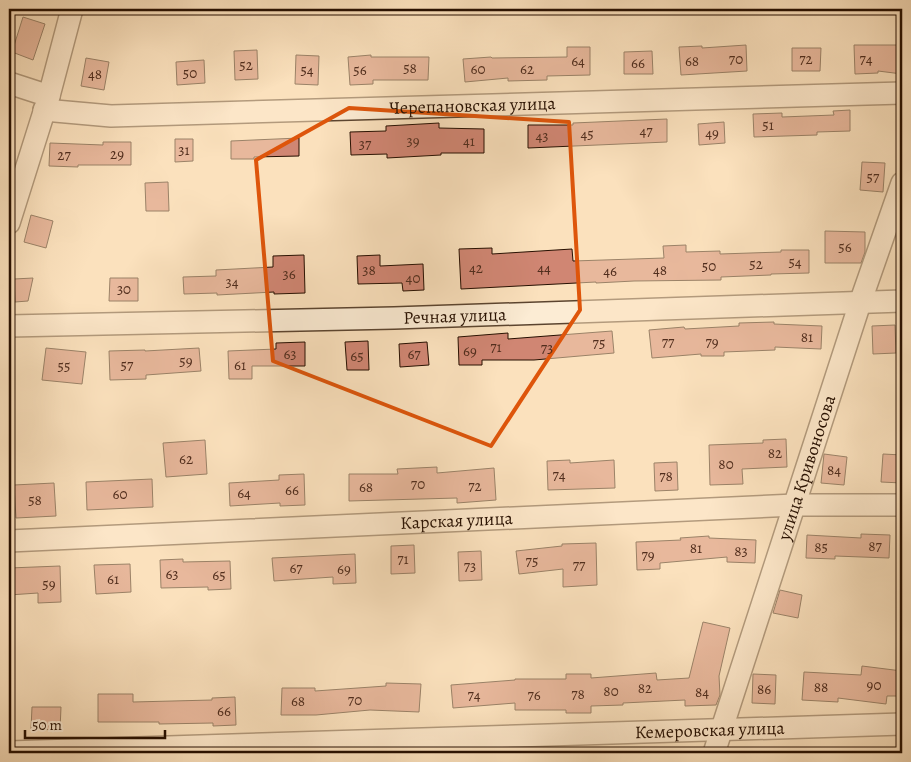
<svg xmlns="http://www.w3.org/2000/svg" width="911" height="762" font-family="Alegreya,serif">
<rect width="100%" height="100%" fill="#fbe1bd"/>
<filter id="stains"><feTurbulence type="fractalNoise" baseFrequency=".004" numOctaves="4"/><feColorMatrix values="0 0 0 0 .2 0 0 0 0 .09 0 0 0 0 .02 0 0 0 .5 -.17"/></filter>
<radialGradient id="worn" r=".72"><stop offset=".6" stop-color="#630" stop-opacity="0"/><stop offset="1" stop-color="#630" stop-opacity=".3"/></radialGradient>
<g fill="#d08673" stroke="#260f00">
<path d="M 23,17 L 45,24 L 33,60 L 12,52 Z"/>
<path d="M 746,45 L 747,71 L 681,75 L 679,47 L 702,46 L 702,48 Z"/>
<path d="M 854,45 L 902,45 L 902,74 L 878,71 L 878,73 L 855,74 Z"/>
<path d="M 567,47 L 590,47 L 590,75 L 547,76 L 547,80 L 508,81 L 508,78 L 465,82 L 463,59 L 491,57 L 492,58 L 567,57 Z"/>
<path d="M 792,48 L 821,48 L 820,71 L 792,71 Z"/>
<path d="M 257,50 L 258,79 L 235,80 L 234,51 Z"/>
<path d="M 652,51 L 653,74 L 624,74 L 624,52 Z"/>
<path d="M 296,55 L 319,56 L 318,85 L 295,84 Z"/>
<path d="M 371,55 L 371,57 L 429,57 L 428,80 L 373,80 L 373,84 L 350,85 L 348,57 Z"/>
<path d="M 86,58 L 109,62 L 104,90 L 81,86 Z"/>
<path d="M 204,60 L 205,83 L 177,85 L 176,62 Z"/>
<path d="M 850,110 L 850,131 L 817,132 L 817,135 L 754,137 L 753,114 L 782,113 L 782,117 L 834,115 L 833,111 Z"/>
<path d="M 667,119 L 667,142 L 528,148 L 528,125 L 573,125 L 573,123 Z"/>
<path d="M 724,122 L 725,143 L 699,145 L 698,124 Z"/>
<path d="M 439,123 L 439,128 L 484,129 L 484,153 L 441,153 L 441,155 L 387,158 L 387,154 L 351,155 L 350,132 L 386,131 L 386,126 Z"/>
<path d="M 299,138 L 299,156 L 254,157 L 254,159 L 231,159 L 231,141 Z"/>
<path d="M 175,139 L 193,139 L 193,161 L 175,162 Z"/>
<path d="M 103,142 L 131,142 L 131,165 L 78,165 L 78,167 L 49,166 L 50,143 L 103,145 Z"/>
<path d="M 862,162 L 885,163 L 883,192 L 860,190 Z"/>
<path d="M 168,182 L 169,211 L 146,211 L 145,183 Z"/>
<path d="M 31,215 L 53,221 L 46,248 L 24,242 Z"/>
<path d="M 825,231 L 865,232 L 865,252 L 861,263 L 825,263 Z"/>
<path d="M 686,245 L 686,252 L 720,251 L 720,254 L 781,252 L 781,250 L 809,250 L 809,273 L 771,274 L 771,275 L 721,277 L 721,280 L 634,281 L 596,283 L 596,282 L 461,289 L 459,249 L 492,248 L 492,254 L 572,249 L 573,261 L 664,258 L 663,246 Z"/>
<path d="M 304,255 L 305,293 L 274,294 L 274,292 L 217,295 L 217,293 L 184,294 L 183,277 L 216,276 L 216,270 L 273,267 L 273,256 Z"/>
<path d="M 380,255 L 380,266 L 423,264 L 424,290 L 403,291 L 402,283 L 358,284 L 357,256 Z"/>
<path d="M 33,278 L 28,301 L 15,302 L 14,279 Z"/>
<path d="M 110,278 L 138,278 L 138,301 L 109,301 Z"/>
<path d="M 774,322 L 774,324 L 822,326 L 821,349 L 775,347 L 775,350 L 724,352 L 724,356 L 701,356 L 701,354 L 652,358 L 649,330 L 684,327 L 685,329 L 739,326 L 739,323 Z"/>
<path d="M 895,325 L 896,353 L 873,354 L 872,326 Z"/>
<path d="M 612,331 L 614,353 L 534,360 L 482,360 L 482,365 L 459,365 L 458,337 L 508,333 L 508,339 Z"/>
<path d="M 368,341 L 369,370 L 347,370 L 345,342 Z"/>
<path d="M 305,342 L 305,366 L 252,366 L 252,379 L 229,379 L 228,351 L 276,349 L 276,343 Z"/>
<path d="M 427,342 L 429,365 L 400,367 L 399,344 Z"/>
<path d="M 46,348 L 86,352 L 82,384 L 42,380 Z"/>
<path d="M 199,348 L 201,371 L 146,375 L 146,379 L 110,380 L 109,351 L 145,350 L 145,351 Z"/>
<path d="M 786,439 L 787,467 L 742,469 L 743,484 L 710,485 L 709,445 L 763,443 L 763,440 Z"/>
<path d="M 205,440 L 207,474 L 166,477 L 163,443 Z"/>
<path d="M 824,454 L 847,457 L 844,485 L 821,483 Z"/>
<path d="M 883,454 L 902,455 L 902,483 L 881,482 Z"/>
<path d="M 570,460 L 570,463 L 614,460 L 615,488 L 548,490 L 547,461 Z"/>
<path d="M 677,462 L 678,490 L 655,491 L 654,463 Z"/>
<path d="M 437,467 L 437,473 L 494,468 L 496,500 L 457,503 L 457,498 L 349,501 L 349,474 L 398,474 L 397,469 Z"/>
<path d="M 304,474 L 305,505 L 280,506 L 280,503 L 230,506 L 229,483 L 279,480 L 279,475 Z"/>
<path d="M 152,479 L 153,507 L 87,510 L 86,482 Z"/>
<path d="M 54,483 L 56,516 L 16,518 L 14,485 Z"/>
<path d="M 861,534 L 890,535 L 889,558 L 835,556 L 835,559 L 806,558 L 807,535 L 861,538 Z"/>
<path d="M 709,536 L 709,538 L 756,540 L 755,563 L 727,562 L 727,557 L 660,563 L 660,569 L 637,570 L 636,542 L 681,540 L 680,538 Z"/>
<path d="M 596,543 L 597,585 L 563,587 L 563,569 L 519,574 L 516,551 L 562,546 L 562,544 Z"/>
<path d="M 414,545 L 415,573 L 391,574 L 391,546 Z"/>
<path d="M 481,551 L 482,580 L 459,581 L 458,552 Z"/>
<path d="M 355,554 L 356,583 L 333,584 L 333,577 L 274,581 L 272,558 Z"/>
<path d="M 183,559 L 183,562 L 230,561 L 231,589 L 208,590 L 208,587 L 161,588 L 160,560 Z"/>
<path d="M 130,564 L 131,592 L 96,594 L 94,565 Z"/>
<path d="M 60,566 L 61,602 L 38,603 L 38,593 L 9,595 L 9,568 Z"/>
<path d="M 780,590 L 802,595 L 798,618 L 773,613 Z"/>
<path d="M 703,622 L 730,628 L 719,676 L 720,695 L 716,705 L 685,706 L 685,700 L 623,703 L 623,705 L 591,706 L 591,713 L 566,713 L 566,710 L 515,710 L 515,703 L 453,708 L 451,685 L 515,680 L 515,679 L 566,679 L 566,674 L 591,674 L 591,678 L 656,673 L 657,680 L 689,678 Z"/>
<path d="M 862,666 L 902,671 L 902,696 L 887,696 L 886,704 L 838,698 L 838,702 L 802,700 L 804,672 L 861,675 Z"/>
<path d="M 753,674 L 776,675 L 775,704 L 752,703 Z"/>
<path d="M 386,683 L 421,684 L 419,712 L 370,710 L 316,715 L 281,715 L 282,688 L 315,688 L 315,691 L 386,686 Z"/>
<path d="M 98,694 L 133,694 L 133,702 L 212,700 L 212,698 L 235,697 L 236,725 L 213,726 L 213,723 L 159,724 L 159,722 L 98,722 Z"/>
<path d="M 32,707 L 61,707 L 60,730 L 31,729 Z"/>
</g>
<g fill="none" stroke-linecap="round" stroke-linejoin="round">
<g stroke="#5b442f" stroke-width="24">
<g id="minor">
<path d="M 9,83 L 49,96"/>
<path id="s1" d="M 44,110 L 111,116 L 902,93"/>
<path d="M 9,223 L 49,96 L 72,9"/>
<path id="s2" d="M 9,326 L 394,318 L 902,301"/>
<path id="s3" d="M 9,541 L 795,505 L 902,505"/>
<path id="s4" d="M 9,752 L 902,724"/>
<path id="s5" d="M 714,753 L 860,303 L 902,183"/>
</g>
</g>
<use href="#minor" stroke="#fcecd4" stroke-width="21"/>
</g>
<path d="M0 0H911V762H0ZM 349,108 L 569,122 L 580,310 L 491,446 L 273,361 L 256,160 Z" fill="#fbe1bd" fill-opacity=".55" fill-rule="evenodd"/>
<path fill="none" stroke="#de550b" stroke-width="4" stroke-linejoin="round" d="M 349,108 L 569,122 L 580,310 L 491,446 L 273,361 L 256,160 Z"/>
<g text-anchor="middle" stroke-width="4" stroke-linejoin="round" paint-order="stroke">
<g font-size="15" fill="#502d1d">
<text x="736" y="64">70</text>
<text x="806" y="64">72</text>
<text x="866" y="64">74</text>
<text x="578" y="66">64</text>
<text x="692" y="66">68</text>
<text x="638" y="68">66</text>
<text x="246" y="70">52</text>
<text x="410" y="73">58</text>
<text x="478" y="74">60</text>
<text x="527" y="74">62</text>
<text x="307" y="75">54</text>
<text x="360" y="75">56</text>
<text x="190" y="78">50</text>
<text x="95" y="79">48</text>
<text x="768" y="130">51</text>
<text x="646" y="136">47</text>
<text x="712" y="138">49</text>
<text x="587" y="139">45</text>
<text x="542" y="141">43</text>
<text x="413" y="146">39</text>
<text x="469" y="146">41</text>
<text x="365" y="149">37</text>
<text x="184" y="155">31</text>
<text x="117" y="159">29</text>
<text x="64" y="160">27</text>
<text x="873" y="182">57</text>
<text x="845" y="252">56</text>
<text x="795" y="267">54</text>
<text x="756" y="269">52</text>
<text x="709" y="271">50</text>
<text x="476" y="273">42</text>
<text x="544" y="273">44</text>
<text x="369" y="275">38</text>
<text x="660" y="275">48</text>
<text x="610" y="276">46</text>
<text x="289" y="279">36</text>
<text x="413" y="283">40</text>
<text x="232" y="287">34</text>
<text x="124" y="294">30</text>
<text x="807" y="342">81</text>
<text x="668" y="347">77</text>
<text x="712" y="347">79</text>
<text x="599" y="348">75</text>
<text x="496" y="352">71</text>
<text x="547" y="353">73</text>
<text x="470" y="356">69</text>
<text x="290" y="359">63</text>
<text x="414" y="359">67</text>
<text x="357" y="361">65</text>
<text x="186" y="366">59</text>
<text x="127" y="370">57</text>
<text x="240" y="370">61</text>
<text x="64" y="371">55</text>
<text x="775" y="458">82</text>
<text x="186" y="464">62</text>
<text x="726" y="469">80</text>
<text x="834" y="475">84</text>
<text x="559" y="480">74</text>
<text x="666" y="481">78</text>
<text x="418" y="489">70</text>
<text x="475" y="491">72</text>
<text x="366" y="492">68</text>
<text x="292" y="495">66</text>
<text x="244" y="498">64</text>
<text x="120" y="499">60</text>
<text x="35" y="505">58</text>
<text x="875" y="551">87</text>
<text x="821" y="552">85</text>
<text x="696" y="553">81</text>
<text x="741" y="556">83</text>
<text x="648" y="560">79</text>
<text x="403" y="564">71</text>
<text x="532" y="566">75</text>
<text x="579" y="570">77</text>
<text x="470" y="571">73</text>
<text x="296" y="573">67</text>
<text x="344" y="574">69</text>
<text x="172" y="579">63</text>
<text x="219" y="580">65</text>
<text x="113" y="584">61</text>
<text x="49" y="589">59</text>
<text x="874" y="690">90</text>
<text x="821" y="692">88</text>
<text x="645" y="693">82</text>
<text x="764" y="694">86</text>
<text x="611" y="696">80</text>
<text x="702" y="697">84</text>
<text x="578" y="699">78</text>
<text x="474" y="700">74</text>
<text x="534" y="700">76</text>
<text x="355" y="705">70</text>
<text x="298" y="706">68</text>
<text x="224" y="716">66</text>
</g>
<g font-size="18" fill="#260f00" stroke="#fcecd4">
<text dy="6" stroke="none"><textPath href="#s1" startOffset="429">Черепановская улица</textPath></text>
<text dy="6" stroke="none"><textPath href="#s2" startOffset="446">Речная улица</textPath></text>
<text dy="6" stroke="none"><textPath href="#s5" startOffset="300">улица Кривоносова</textPath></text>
<text dy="6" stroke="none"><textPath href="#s3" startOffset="448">Карская улица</textPath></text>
<text dy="6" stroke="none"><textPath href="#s4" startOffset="701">Кемеровская улица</textPath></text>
</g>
</g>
<rect width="911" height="762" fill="none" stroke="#fbe1bd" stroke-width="30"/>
<rect x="10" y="10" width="891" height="742" fill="none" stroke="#260f00" stroke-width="2.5"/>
<rect x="15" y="15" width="881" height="732" fill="none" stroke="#260f00"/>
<path d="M25 730v8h140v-8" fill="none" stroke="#260f00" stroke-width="2.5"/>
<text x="32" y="730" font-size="15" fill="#260f00" stroke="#fcecd4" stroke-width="4" paint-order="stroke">50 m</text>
<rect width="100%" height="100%" filter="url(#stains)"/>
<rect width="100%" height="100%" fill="url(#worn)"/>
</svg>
